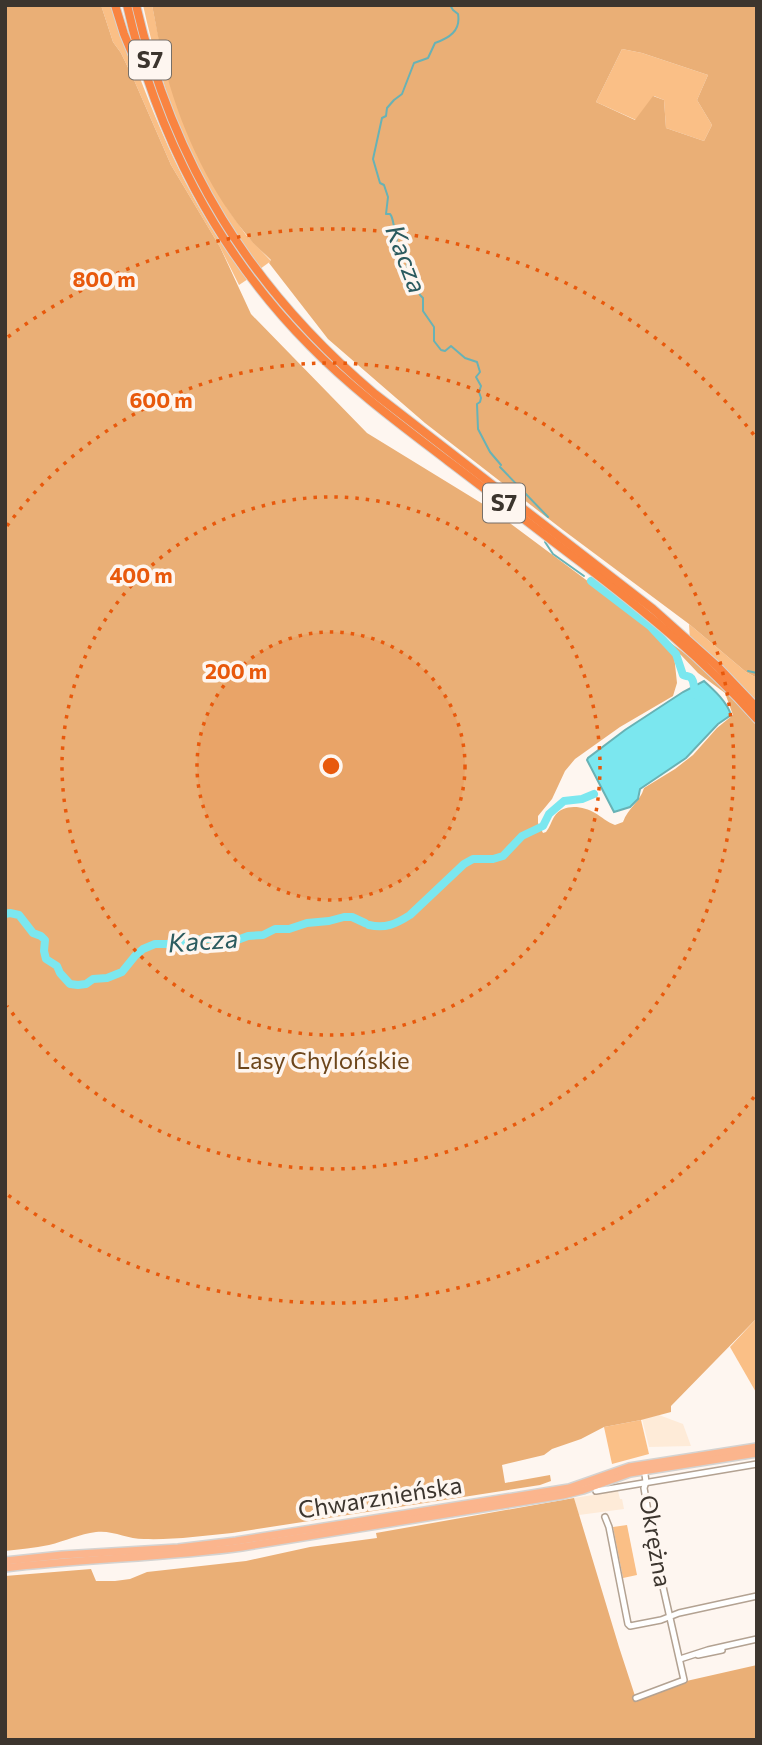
<svg xmlns="http://www.w3.org/2000/svg" width="762" height="1745" font-family="Commissioner,sans-serif">
<rect width="100%" height="100%" fill="#fef6f0"/>
<g fill="#feebd8">
<path d="M 659,1415 L 683,1424 L 691,1446 L 649,1447 L 642,1419 Z"/>
<path d="M 618,1491 L 620,1499 L 622,1499 L 624,1509 L 579,1515 L 574,1498 Z"/>
</g>
<g fill="#fabf86">
<path d="M 101,5 L 113,5 C 122,34 134,62 145,91 C 172,160 201,220 248,279 L 239,285 L 220,247 L 171,165 L 134,80 L 121,53 L 113,42 Z"/>
<path d="M 143,5 L 152,5 L 164,64 L 197,155 L 227,208 L 246,235 L 271,261 L 260,269 C 232,228 204,185 184,139 C 166,96 153,50 143,5 Z"/>
<path d="M 622,49 L 642,53 L 708,75 L 697,100 L 712,125 L 704,141 L 666,128 L 664,100 L 654,96 L 636,120 L 596,102 Z"/>
<path d="M 689,624 L 746,672 L 757,678 L 757,726 L 726,692 L 691,658 Z"/>
<path d="M 757,1318 L 757,1394 L 730,1347 Z"/>
<path d="M 641,1420 L 649,1454 L 612,1464 L 604,1427 Z"/>
<path d="M 627,1525 L 637,1575 L 623,1578 L 613,1527 Z"/>
</g>
<g fill="#eaaf76" fill-rule="evenodd">
<path d="M 5,5 L 101,5 L 113,42 L 121,53 L 134,80 L 171,165 L 220,247 L 251,314 L 367,433 L 491,509 L 691,658 L 726,692 L 757,726 L 757,1318 L 671,1406 L 671,1412 L 641,1420 L 604,1427 L 581,1439 L 552,1449 L 544,1455 L 502,1465 L 505,1483 L 550,1475 L 551,1481 L 540,1485 L 232,1533 C 203,1536 173,1540 144,1539 C 127,1539 113,1530 96,1532 C 80,1534 65,1541 49,1545 C 34,1548 20,1549 5,1551 ZM 677,653 L 681,655 L 698,673 L 725,693 L 733,715 L 717,728 L 693,755 L 675,769 L 644,788 C 640,802 628,808 623,822 L 615,825 C 607,822 602,817 595,813 C 583,806 563,803 554,817 C 551,822 550,827 546,832 L 543,833 L 538,823 L 538,816 L 552,799 L 565,771 L 575,759 L 620,727 L 673,696 L 677,683 L 674,655 Z"/>
<path d="M 152,5 L 757,5 L 757,678 L 746,672 L 689,624 L 563,530 L 425,423 L 328,339 L 269,263 L 271,260 C 262,251 252,243 245,233 C 207,186 178,122 164,64 C 159,44 156,25 152,5 ZM 622,49 L 642,53 L 708,75 L 697,100 L 712,125 L 704,141 L 666,128 L 664,100 L 653,96 L 635,120 L 596,102 Z"/>
<path d="M 574,1498 L 619,1647 L 636,1699 L 682,1682 L 757,1665 L 757,1740 L 5,1740 L 5,1576 L 91,1569 L 96,1581 L 115,1581 L 130,1579 L 147,1572 L 246,1561 L 310,1547 L 377,1538 L 376,1533 Z"/>
</g>
<path fill="#7be7ef" stroke="#68b2b5" stroke-width="2" d="M 704,681 C 715,691 727,702 731,715 L 718,724 L 686,758 L 640,789 L 638,799 L 630,807 L 614,812 L 587,760 L 588,758 L 625,730 L 683,692 Z"/>
<g fill="none" stroke-linecap="round" stroke-linejoin="round">
<g stroke="#68b2b5" stroke-width="2">
<path d="M 450,5 L 453,10 L 458,14 C 461,31 449,38 435,43 L 428,58 L 414,63 L 402,94 L 394,100 L 387,108 L 386,116 L 382,118 L 373,159 L 380,183 L 384,185 L 388,197 L 386,214 L 390,214 C 395,220 392,230 398,235 C 397,242 393,245 400,254 L 405,254 L 408,262 L 407,265 L 409,274 L 415,281 L 420,295 L 423,298 L 423,311 L 434,327 L 434,341 L 441,350 L 445,351 L 451,346 L 465,358 L 477,362 L 480,372 L 476,377 L 481,386 L 479,392 L 481,398 L 480,402 L 477,404 L 478,429 L 490,452 L 501,465"/>
<path d="M 500,467 L 548,517"/>
<path d="M 545,542 L 553,554 L 584,576"/>
<path d="M 748,671 L 757,673"/>
</g>
<g stroke="#7be7ef" stroke-width="8">
<path d="M 591,581 L 650,626 L 676,654 L 683,675 C 685,676 688,676 690,677 C 695,680 693,689 696,695"/>
<path d="M 5,914 L 10,913 L 19,915 L 33,933 L 41,936 L 45,940 L 44,951 L 46,959 L 57,966 L 60,973 L 70,984 L 78,985 L 86,984 L 93,979 L 107,978 L 122,972 L 135,956 L 143,949 L 155,944 L 173,944 L 190,940 L 208,939 L 232,942 L 248,936 L 263,935 L 275,929 L 289,929 L 307,923 L 329,921 L 344,917 L 352,917 L 365,923"/>
<path d="M 369,925 C 385,929 396,924 410,915 L 464,864 L 473,859 L 493,859 L 503,856 L 522,836 L 543,826 L 549,814 L 564,801 L 582,799 L 594,794"/>
</g>
<g stroke="#b3a292" stroke-width="8">
<g id="minor">
<path d="M 596,1491 L 757,1464"/>
<path d="M 605,1517 L 609,1527 L 628,1624 L 630,1626 L 661,1620 L 679,1613 L 757,1596"/>
<path d="M 698,1655 L 722,1650"/>
<path d="M 680,1659 L 708,1650 L 757,1639"/>
<path d="M 636,1698 L 684,1680 L 654,1547 L 644,1488 L 646,1482 L 644,1467"/>
</g>
</g>
<g stroke="#d4d3d1" stroke-width="10">
<g id="major">
<path d="M 5,1561 L 62,1555 L 178,1548 L 236,1541 L 569,1488 L 629,1467 L 757,1447"/>
<path d="M 5,1568 C 84,1558 163,1558 242,1547 L 563,1495 L 583,1490 L 630,1473 L 757,1453"/>
</g>
</g>
<g stroke="#d4d3d1" stroke-width="10">
<g id="highway">
<path d="M 115,5 L 124,34 L 141,75"/>
<path d="M 127,5 C 156,134 217,252 310,346 C 352,389 401,425 448,461 C 492,494 535,528 579,561 C 642,609 704,659 757,719"/>
<path d="M 136,5 C 173,163 250,289 375,394 L 653,609 L 718,667 L 757,708"/>
</g>
</g>
<use href="#minor" stroke="#fff" stroke-width="5"/>
<use href="#major" stroke="#fbb58d" stroke-width="7"/>
<use href="#highway" stroke="#f98441" stroke-width="8"/>
</g>
<circle cx="331" cy="766" r="134" fill="#e8590c" fill-opacity=".12"/>
<g fill="none" stroke="#e8590c" stroke-width="3.5" stroke-dasharray="3.5 7">
<circle cx="331" cy="766" r="134"/>
<circle cx="331" cy="766" r="269"/>
<path d="M7 526A403 403 0 1 1 7 1006"/>
<path d="M754 1097A537 537 0 0 1 8 1195M8 337A537 537 0 0 1 754 435"/>
</g>
<g text-anchor="middle" stroke-width="7" stroke-linejoin="round" paint-order="stroke">
<g fill="#fef6f0" stroke="#766f68" stroke-width="2">
<rect x="129" y="40.5" width="42" height="39" rx="5"/>
<rect x="483" y="483.5" width="42" height="39" rx="5"/>
</g>
<g font-size="23" font-weight="bold" fill="#3c352e">
<text x="150" y="68">S7</text>
<text x="504" y="511">S7</text>
</g>
<g font-size="24" fill="#6d461b" stroke="#fef6f0">
<text x="323" y="1069">Lasy Chylońskie</text>
</g>
<g font-size="24" fill="#3c352e" stroke="#fef6f0">
<text transform="translate(380 1498) rotate(-9)" y="8">Chwarznieńska</text>
<text transform="translate(655 1541) rotate(80)" y="8">Okrężna</text>
</g>
<g font-size="26" font-style="italic" fill="#2b5b5f" stroke="#fef6f0">
<text transform="translate(406 259) rotate(69)" y="9">Kacza</text>
<text transform="translate(203 941) rotate(-4)" y="9">Kacza</text>
</g>
</g>
<circle cx="331" cy="766" r="10" fill="#e8590c" stroke="#fef6f0" stroke-width="3.5"/>
<g font-size="21" text-anchor="middle" font-weight="bold" fill="#e8590c" stroke="#fef6f0" stroke-width="7" stroke-linejoin="round" paint-order="stroke">
<text x="104" y="287">800 m</text>
<text x="161" y="408">600 m</text>
<text x="141" y="583">400 m</text>
<text x="236" y="679">200 m</text>
</g>
<rect width="762" height="1745" fill="none" stroke="#3c352e" stroke-width="14"/>
</svg>
